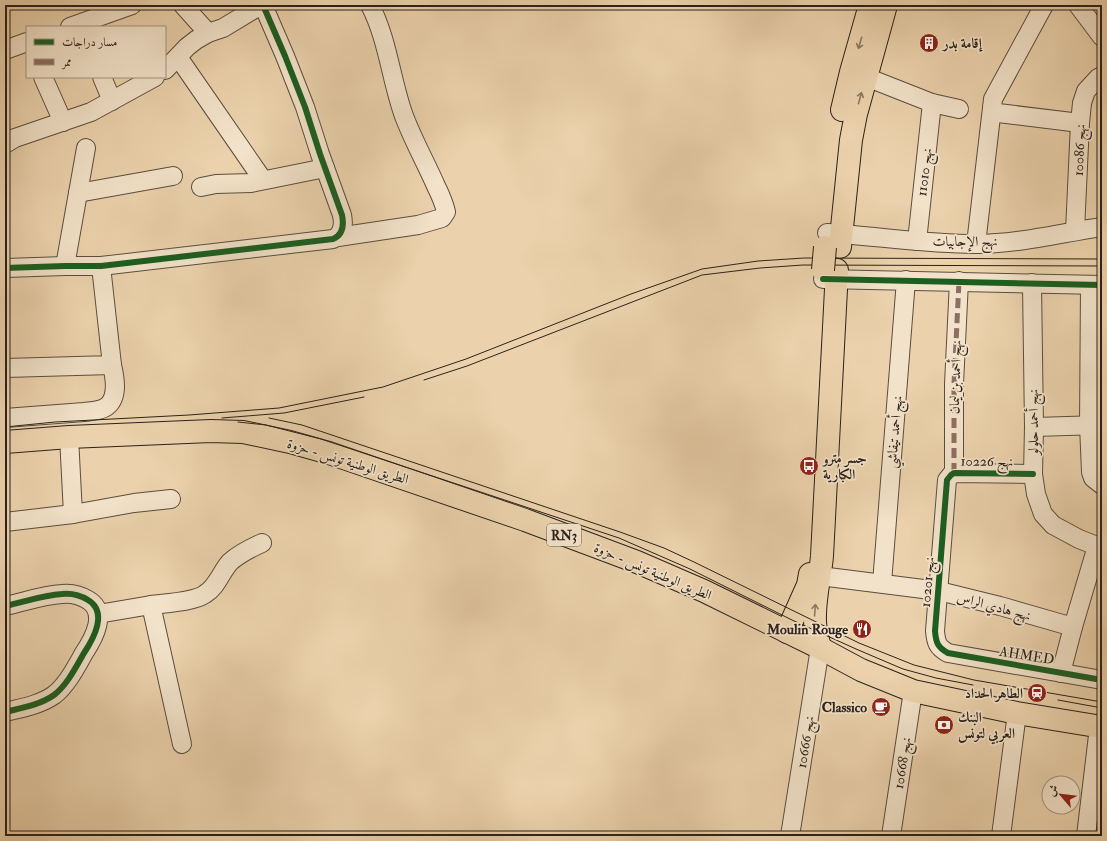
<svg xmlns="http://www.w3.org/2000/svg" width="1107" height="841" font-family="'IM FELL Double Pica',Amiri,serif">
<rect width="100%" height="100%" fill="#ebd2ac"/>
<filter id="stains"><feTurbulence type="fractalNoise" baseFrequency=".005" numOctaves="4"/><feColorMatrix values="0 0 0 0 .2 0 0 0 0 .09 0 0 0 0 .02 0 0 0 .5 -.17"/></filter>
<radialGradient id="worn" r=".72"><stop offset=".6" stop-color="#630" stop-opacity="0"/><stop offset="1" stop-color="#630" stop-opacity=".3"/></radialGradient>
<g fill="none" stroke-linecap="round" stroke-linejoin="round">
<g stroke="#5b4d3e" stroke-width="20">
<g id="minor">
<path d="M 183,5 L 208,33"/>
<path d="M 1044,5 L 993,99 L 992,108 L 998,113 L 1080,123"/>
<path d="M 1078,5 L 1102,37"/>
<path d="M 70,27 L 132,5"/>
<path d="M 5,50 L 27,42"/>
<path d="M 178,57 L 263,180"/>
<path d="M 165,70 L 187,47 L 196,40 L 208,33 L 223,28 L 261,5"/>
<path d="M 853,75 L 866,77 L 932,103 L 959,109"/>
<path d="M 43,77 L 63,122"/>
<path d="M 102,77 L 112,101"/>
<path d="M 5,144 L 15,138 L 91,112 L 155,77"/>
<path d="M 201,187 L 216,184 L 251,183 L 325,168"/>
<path d="M 78,193 L 173,176"/>
<path d="M 1075,231 L 1080,123 L 1082,103 L 1086,91 L 1098,78 L 1102,76"/>
<path d="M 827,233 C 876,236 926,244 976,244 C 1018,244 1060,233 1102,227"/>
<path d="M 338,237 L 418,225 L 442,218 L 446,212 C 444,203 440,194 436,186 C 426,163 413,140 404,116 C 391,80 388,40 370,5"/>
<path d="M 917,241 L 932,103"/>
<path d="M 976,244 L 992,108"/>
<path d="M 65,266 L 86,148"/>
<path d="M 5,268 L 65,266 L 101,266 L 333,239 C 343,235 344,225 342,215 L 320,154 L 305,107 L 285,56 L 263,5"/>
<path d="M 823,279 L 1102,285"/>
<path d="M 1032,283 L 1034,427 L 1033,474 L 1036,494 L 1043,514 L 1053,525 L 1079,539 L 1102,548"/>
<path d="M 1090,285 L 1089,425 L 1091,472 L 1093,478 L 1102,485"/>
<path d="M 5,368 L 112,365 L 101,266"/>
<path d="M 5,418 L 84,412 C 91,411 100,411 106,407 C 119,398 115,378 112,365"/>
<path d="M 1034,427 L 1101,425"/>
<path d="M 954,473 L 954,384 L 959,281"/>
<path d="M 1033,474 L 954,473 L 951,475 L 947,480 L 935,631 C 936,642 937,647 948,653 L 1102,680"/>
<path d="M 73,514 L 134,503 L 171,499"/>
<path d="M 5,522 L 73,514 L 69,437"/>
<path d="M 820,576 L 939,591 L 1000,606 L 1073,627"/>
<path d="M 882,583 L 906,280"/>
<path d="M 151,605 C 165,603 194,602 205,594 C 217,587 221,572 230,562 C 239,554 251,548 262,543"/>
<path d="M 5,606 C 24,602 43,595 62,594 C 71,593 80,595 88,600 C 108,612 94,638 84,653 C 76,667 67,685 54,695 C 40,705 21,708 5,712"/>
<path d="M 98,614 L 151,605 L 182,744"/>
<path d="M 1061,673 L 1073,627 L 1097,546"/>
<path d="M 790,836 L 820,648"/>
<path d="M 891,836 L 913,691"/>
<path d="M 1001,836 L 1017,713"/>
<path d="M 1086,836 L 1099,727"/>
</g>
</g>
<g stroke="#2b211a" stroke-width="24">
<g id="major">
<path d="M 842,110 L 851,72 L 870,5"/>
<path d="M 840,247 L 851,140 L 856,114 L 886,5"/>
<path d="M 5,442 L 69,437 L 211,431 L 243,432 L 290,442 L 329,453 L 525,520 L 637,562 L 704,591 L 820,648 L 861,670 L 913,691 L 1017,713 L 1102,727"/>
<path d="M 787,632 L 808,585 L 810,574"/>
<path d="M 820,648 C 818,639 815,630 815,621 C 814,599 820,578 822,556 L 837,270"/>
</g>
</g>
<use href="#minor" stroke="#f2e2c9" stroke-width="18"/>
<use href="#major" stroke="#ebd2ac" stroke-width="22"/>
<g stroke="#2b211a" stroke-width="1">
<path d="M 424,380 L 467,366 L 702,275 L 760,268 L 803,265 L 1102,266"/>
<path d="M 222,418 L 284,413 L 364,397"/>
<path d="M 269,418 L 302,425 L 620,532 L 664,548 L 694,562 L 859,643 L 914,665 L 974,680 L 1102,702"/>
<path d="M 238,422 L 266,425 L 321,439 L 619,538 L 690,569 L 792,620 L 856,649 L 903,669 L 936,678 L 973,685"/>
<path d="M 5,427 L 55,422 L 189,415 L 279,408 L 383,387 L 466,359 L 631,294 L 702,269 L 758,261 L 804,258 L 1102,259"/>
<path d="M 1058,700 L 1102,708"/>
</g>
<g stroke="#2b211a" stroke-width="24" stroke-linecap="butt">
<path id="major-bridge" d="M 823,270 L 825,247"/>
</g>
<use href="#major-bridge" stroke="#ebd2ac" stroke-width="22"/>
<path stroke="#8d6e63" stroke-width="5" stroke-dasharray="10 5" stroke-linecap="butt" d="M 954,473 L 954,384 L 959,281"/>
<g stroke="#f2e2c9" stroke-width="8">
<g id="cycleway">
<path d="M 5,268 L 65,266 L 101,266 L 333,239 C 343,235 344,225 342,215 L 320,154 L 305,107 L 285,56 L 263,5"/>
<path d="M 823,279 L 1102,285"/>
<path d="M 1033,474 L 954,473 L 951,475 L 947,480 L 935,631 C 936,642 937,647 948,653 L 1102,680"/>
<path d="M 5,606 C 24,602 43,595 62,594 C 71,593 80,595 88,600 C 108,612 94,638 84,653 C 76,667 67,685 54,695 C 40,705 21,708 5,712"/>
</g>
</g>
<use href="#cycleway" stroke="#1b5e20" stroke-width="6"/>
</g>
<defs><path id="oneway-shaft" d="M-6 0H5M1.5-3L5.5 0L1.5 3" fill="none" stroke-width="1.6" stroke-linecap="round" stroke-linejoin="round"/></defs>
<g stroke="#8b7a63">
<use href="#oneway-shaft" transform="translate(860 43) rotate(106)"/>
<use href="#oneway-shaft" transform="translate(860 98) rotate(-75)"/>
<use href="#oneway-shaft" transform="translate(815 610) rotate(-86)"/>
</g>
<defs>
<g id="building-disc" transform="scale(1)"><circle r="9.5" fill="#8f2418" stroke="#f2e2c9"/><path d="M-4-6H4V6H1V3H-1V6H-4ZM-2.5-4.3h1.7v1.8h-1.7ZM.8-4.3h1.7v1.8H.8ZM-2.5-1h1.7V.8h-1.7ZM.8-1h1.7V.8H.8Z" fill="#fff"/></g>
<g id="bus-disc" transform="scale(1)"><circle r="9.5" fill="#8f2418" stroke="#f2e2c9"/><path d="M-5-6H5V4H4V6H2V4H-2V6H-4V4H-5ZM-3.5-4V0h7V-4ZM-3.5 1.2v1.5H-2V1.2ZM2 1.2v1.5H3.5V1.2Z" fill="#fff"/></g>
<g id="restaurant-disc" transform="scale(1)"><circle r="9.5" fill="#8f2418" stroke="#f2e2c9"/><path d="M-5-6h1v4h1v-4h1v4h1v-4h1v5L-1.5 .5V6h-2V.5L-5-1ZM5-6V6H3V1.5H1.5Q1.5-4 5-6Z" fill="#fff"/></g>
<g id="station-disc" transform="scale(1)"><circle r="9.5" fill="#8f2418" stroke="#f2e2c9"/><path d="M-3-6H3Q5-6 5-4V2Q5 4 3 4L4.5 6H3L1.5 4h-3L-3 6H-4.5L-3 4Q-5 4-5 2V-4Q-5-6-3-6ZM-3.5-4v3h7v-3ZM-3.5 1v1.5H-2V1ZM2 1v1.5H3.5V1Z" fill="#fff"/></g>
<g id="cafe-disc" transform="scale(1)"><circle r="9.5" fill="#8f2418" stroke="#f2e2c9"/><path d="M-5.5-4.5H6V0H3Q3 3.5 0 3.5H-2.5Q-5.5 3.5-5.5 0ZM3-3.2v2h1.7v-2ZM-6 4.5H4V6H-6Z" fill="#fff"/></g>
<g id="bank-disc" transform="scale(1)"><circle r="9.5" fill="#8f2418" stroke="#f2e2c9"/><path d="M-6-4H6V4H-6ZM0-2.3a2.3 2.3 0 1 0 0 4.6a2.3 2.3 0 1 0 0-4.6Z" fill="#fff"/></g>
</defs>
<g fill-rule="evenodd">
<use href="#building-disc" x="929" y="43"/>
<use href="#bus-disc" x="809" y="466"/>
<use href="#restaurant-disc" x="862" y="629"/>
<use href="#station-disc" x="1037" y="693"/>
<use href="#cafe-disc" x="881" y="707"/>
<use href="#bank-disc" x="944" y="725"/>
</g>
<g text-anchor="middle" stroke-width="3.5" stroke-linejoin="round" paint-order="stroke">
<rect fill="#f2e2c9" stroke="#675b4e" stroke-width="1" x="547" y="524" width="34" height="22" rx="3"/>
<g font-size="13" font-weight="bold" fill="#2b211a">
<text x="564" y="540">RN3</text>
</g>
<g font-size="14" font-weight="bold" fill="#2b211a" stroke="#f2e2c9" text-anchor="start">
<text x="943" y="48">إقامة بدر</text>
<text x="823" y="463">جسر مترو<tspan x="823" dy="16">الكبارية</tspan></text>
<text x="848" y="634" text-anchor="end">Moulin Rouge</text>
<text x="1023" y="698" text-anchor="end">الطاهر الحداد</text>
<text x="867" y="712" text-anchor="end">Classico</text>
<text x="958" y="722">البنك<tspan x="958" dy="16">العربي لتونس</tspan></text>
</g>
<g font-size="14" fill="#2b211a" stroke="#f2e2c9">
<text transform="translate(1079 150) rotate(-87)" y="5">نهج 10086</text>
<text transform="translate(924 172) rotate(-83)" y="5">نهج 11010</text>
<text x="965" y="246">نهج الإجابيات</text>
<text transform="translate(955 377) rotate(-88)" y="5">نهج أحمد بن ليمان</text>
<text transform="translate(1033 422) rotate(-90)" y="5">نهج أحمد حلولو</text>
<text transform="translate(894 432) rotate(-85)" y="5">نهج أحمد تيفاشي</text>
<text transform="translate(348 461) rotate(17)" y="5">الطريق الوطنية تونس - حزوة</text>
<text transform="translate(987 461) rotate(1)" y="5">نهج 10226</text>
<text transform="translate(653 571) rotate(23)" y="5">الطريق الوطنية تونس - حزوة</text>
<text transform="translate(927 582) rotate(-85)" y="5">نهج 10201</text>
<text transform="translate(994 606) rotate(15)" y="5">نهج هادي الراس</text>
<text transform="translate(1027 655) rotate(9)" y="5">AHMED</text>
<text transform="translate(805 742) rotate(-81)" y="5">نهج 10666</text>
<text transform="translate(902 763) rotate(-81)" y="5">نهج 10668</text>
</g>
</g>
<rect width="1107" height="841" fill="none" stroke="#ebd2ac" stroke-width="20"/>
<rect x="6" y="6" width="1095" height="829" fill="none" stroke="#2b211a" stroke-width="2"/>
<rect x="10" y="10" width="1087" height="821" fill="none" stroke="#2b211a"/>
<rect x="26" y="26" width="140" height="52" fill="#f2e2c9" stroke="#a29583"/>
<rect x="34" y="39" width="20" height="6" fill="#1b5e20" stroke="#a29583"/>
<text x="62" y="46" font-size="12" fill="#2b211a">مسار دراجات</text>
<rect x="34" y="59" width="20" height="6" fill="#8d6e63" stroke="#a29583"/>
<text x="62" y="66" font-size="12" fill="#2b211a">ممر</text>
<g transform="translate(1061 795) rotate(298)"><circle r="19" fill="#f2e2c9" stroke="#a29583"/>
<path d="M0-3L7 15L0 10L-7 15Z" fill="#8f2418"/>
<text y="-6" font-size="11" font-weight="bold" text-anchor="middle" fill="#2b211a">ش</text>
</g>
<rect width="100%" height="100%" filter="url(#stains)"/>
<rect width="100%" height="100%" fill="url(#worn)"/>
</svg>
